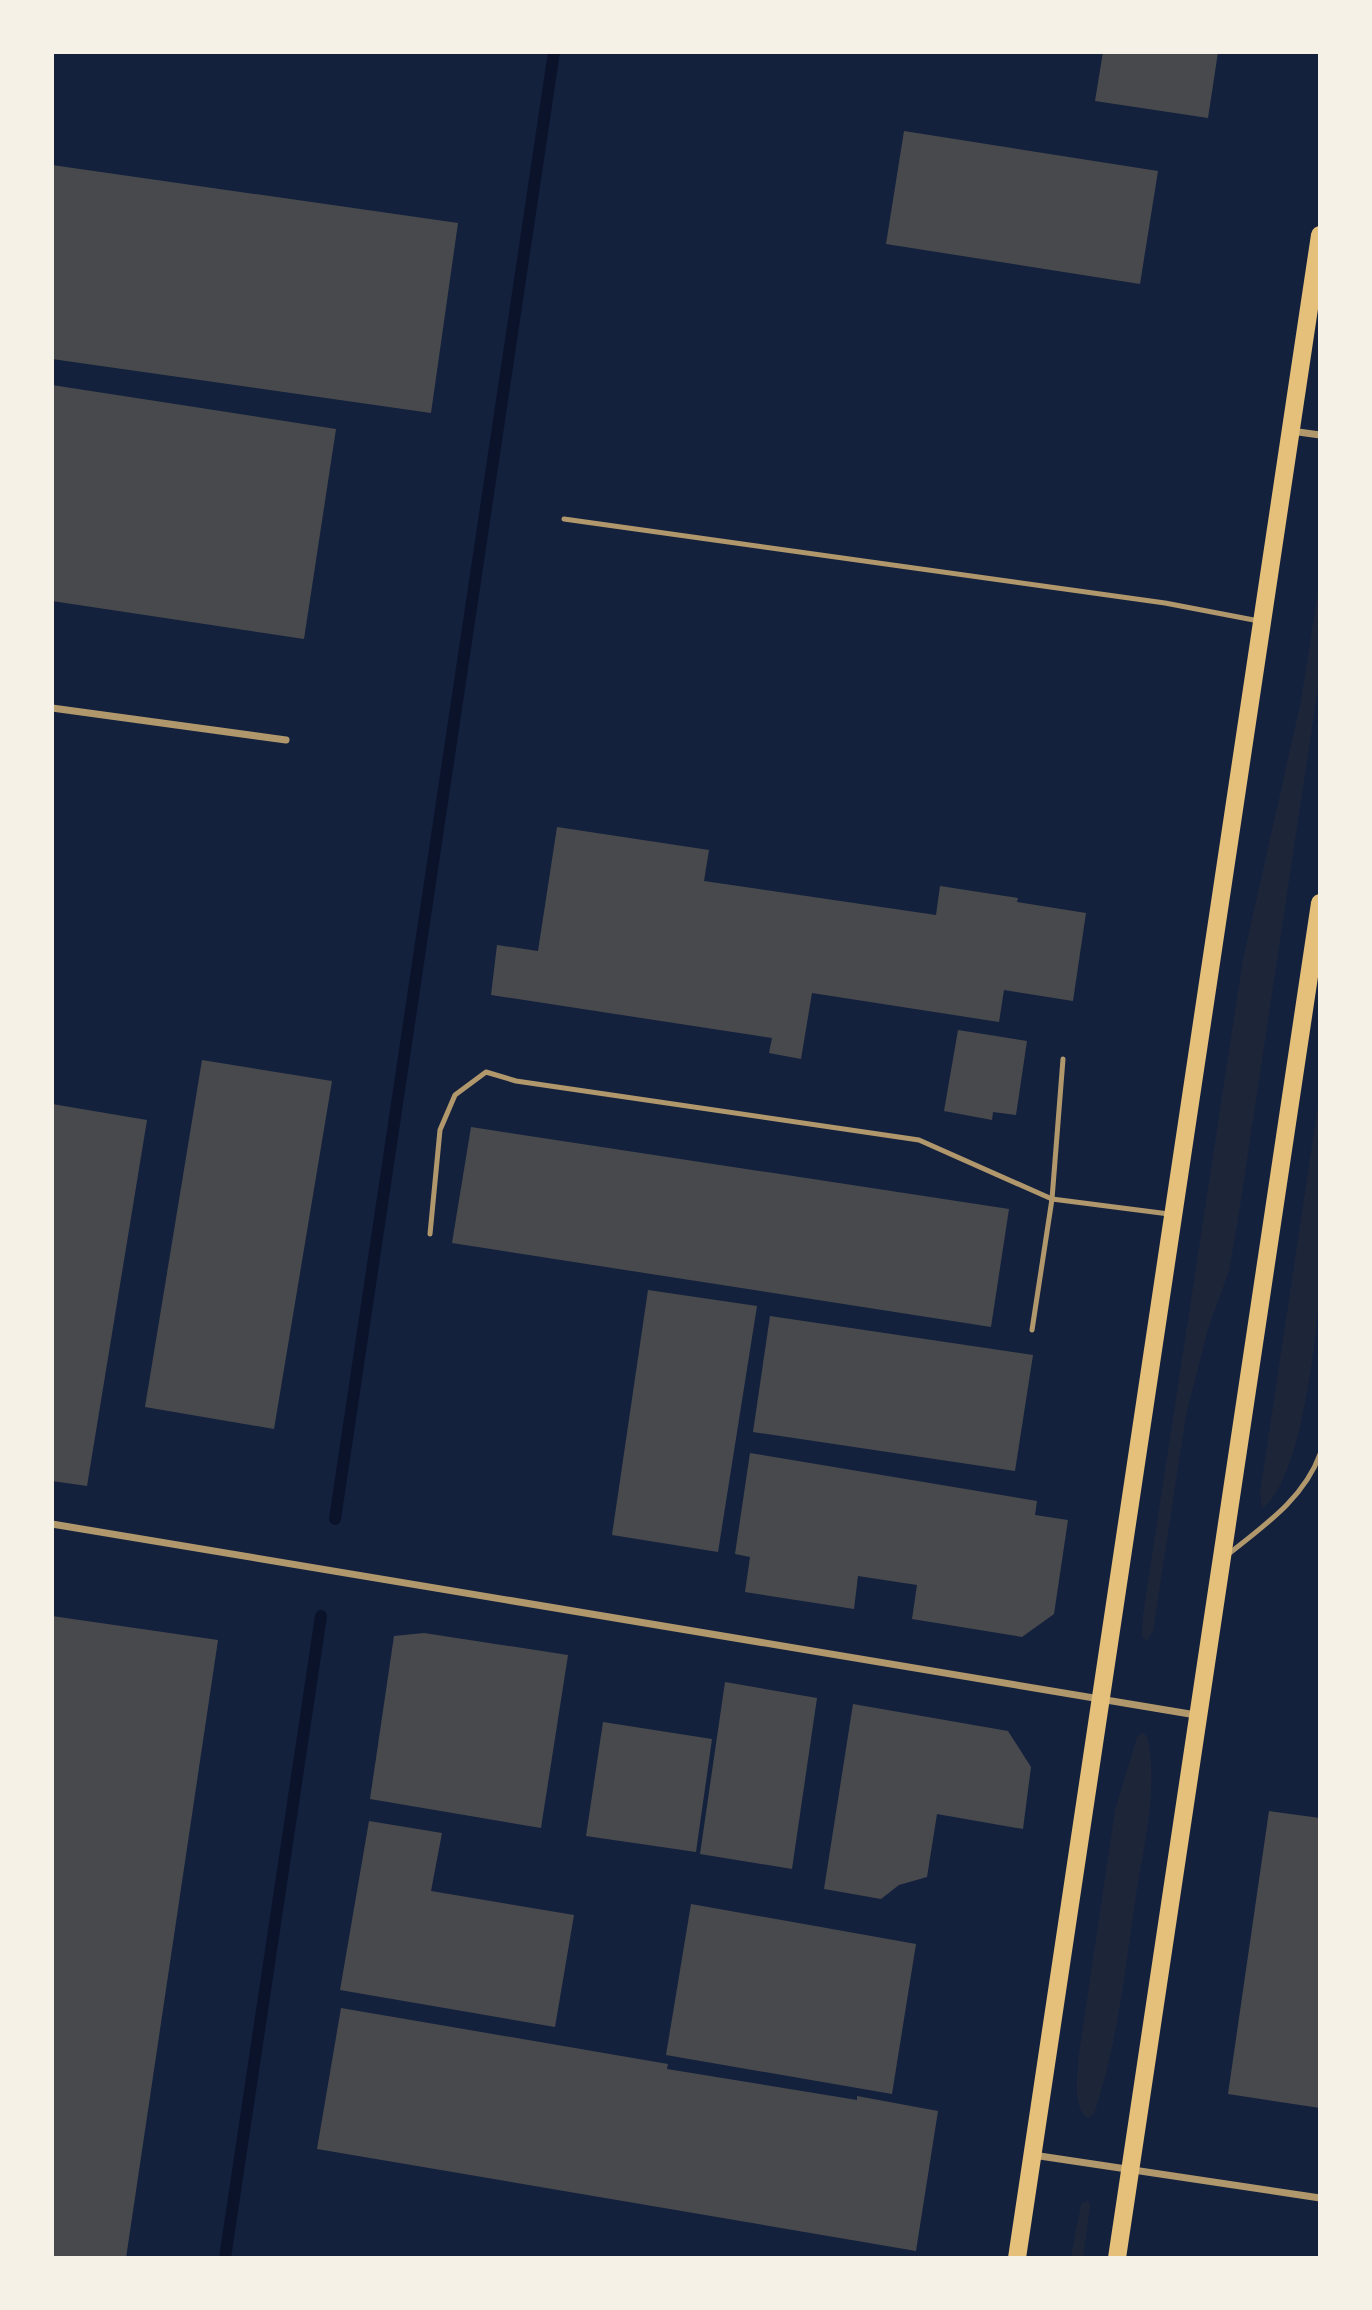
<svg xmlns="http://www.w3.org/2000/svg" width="1372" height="2310" font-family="Lato,sans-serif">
<rect width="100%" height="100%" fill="#14213d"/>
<g fill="#1d2539">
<path d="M 1319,585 L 1319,681 L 1239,1213 L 1229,1271 L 1208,1329 L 1186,1415 L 1153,1631 L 1147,1641 L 1142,1636 L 1143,1615 L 1243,959 L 1301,701 Z"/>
<path d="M 1319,1099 C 1320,1164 1325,1232 1319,1296 C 1316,1342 1300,1484 1262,1508 L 1260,1493 Z"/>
<path d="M 1143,1733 L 1147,1736 C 1159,1788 1144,1843 1136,1895 C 1125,1969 1118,2043 1094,2114 L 1088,2118 C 1071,2108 1078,2071 1079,2054 L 1115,1810 L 1137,1737 Z"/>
<path d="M 1088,2200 L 1090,2206 L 1083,2257 L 1071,2257 L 1081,2204 Z"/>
</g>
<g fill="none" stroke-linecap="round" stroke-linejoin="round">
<g stroke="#0b132b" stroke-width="12">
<path d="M 335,1519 L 554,52"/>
<path d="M 225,2258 L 321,1616"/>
</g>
</g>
<g fill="#48494c">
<path d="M 1103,52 L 1218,52 L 1208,118 L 1095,101 Z"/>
<path d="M 904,131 L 1158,171 L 1140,284 L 886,244 Z"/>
<path d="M 52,165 L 458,223 L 431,413 L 52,359 Z"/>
<path d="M 52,385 L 336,429 L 304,639 L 52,601 Z"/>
<path d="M 557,827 L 709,850 L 704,881 L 936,915 L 940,886 L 1018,898 L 1017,902 L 1086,913 L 1073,1001 L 1004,990 L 999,1022 L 812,993 L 801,1059 L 769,1053 L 772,1038 L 491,995 L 497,945 L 538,951 Z"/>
<path d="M 958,1030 L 1027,1041 L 1016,1115 L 993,1112 L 992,1120 L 944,1111 Z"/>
<path d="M 202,1060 L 332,1081 L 274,1429 L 145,1407 Z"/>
<path d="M 52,1104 L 147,1120 L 87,1486 L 52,1481 Z"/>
<path d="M 471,1127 L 1009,1209 L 991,1327 L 452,1243 Z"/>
<path d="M 648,1290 L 757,1306 L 718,1552 L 612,1535 Z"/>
<path d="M 770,1316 L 1033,1355 L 1015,1471 L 753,1432 Z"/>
<path d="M 750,1453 L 1037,1501 L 1035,1515 L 1068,1520 L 1054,1614 L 1022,1637 L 912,1619 L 917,1585 L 858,1576 L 854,1609 L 745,1592 L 750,1557 L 735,1554 Z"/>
<path d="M 52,1616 L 218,1640 L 126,2258 L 52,2258 Z"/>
<path d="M 424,1633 L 568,1655 L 541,1828 L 370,1799 L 394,1636 Z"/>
<path d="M 725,1682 L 817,1698 L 792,1869 L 700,1854 Z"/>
<path d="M 853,1704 L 1008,1731 L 1031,1767 L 1023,1829 L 937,1814 L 927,1877 L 899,1885 L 881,1899 L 824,1889 Z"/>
<path d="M 603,1722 L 712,1739 L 696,1852 L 586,1836 Z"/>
<path d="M 1269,1811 L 1320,1818 L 1320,2108 L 1228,2094 Z"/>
<path d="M 369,1821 L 442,1833 L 431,1891 L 574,1915 L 555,2027 L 340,1990 Z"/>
<path d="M 691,1904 L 916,1944 L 892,2094 L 666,2055 Z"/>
<path d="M 341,2008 L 668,2064 L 667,2069 L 857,2100 L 857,2096 L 938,2111 L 916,2251 L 317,2149 Z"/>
</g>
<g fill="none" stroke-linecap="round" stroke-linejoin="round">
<g stroke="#b1986c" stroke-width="5">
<path d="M 564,519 L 1165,603 L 1259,621"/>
<path d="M 430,1234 L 440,1130 L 455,1095 L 486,1072 L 516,1081 L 919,1140 L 1052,1199 L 1169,1214"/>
<path d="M 1032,1330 L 1052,1199 L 1063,1059"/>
<path d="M 1226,1556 C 1262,1527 1304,1499 1320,1454"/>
</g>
<g stroke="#b1986c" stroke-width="7">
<path d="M 1291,431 L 1320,435"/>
<path d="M 52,708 L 286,740"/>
<path d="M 52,1524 L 1196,1715"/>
<path d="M 1033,2155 L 1320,2198"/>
</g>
<g stroke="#e5c07b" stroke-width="18">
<path d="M 1017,2258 L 1320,235"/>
<path d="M 1117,2258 L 1320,903"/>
</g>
</g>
<rect width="1372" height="2310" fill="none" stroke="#f6f1e7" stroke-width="108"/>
</svg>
